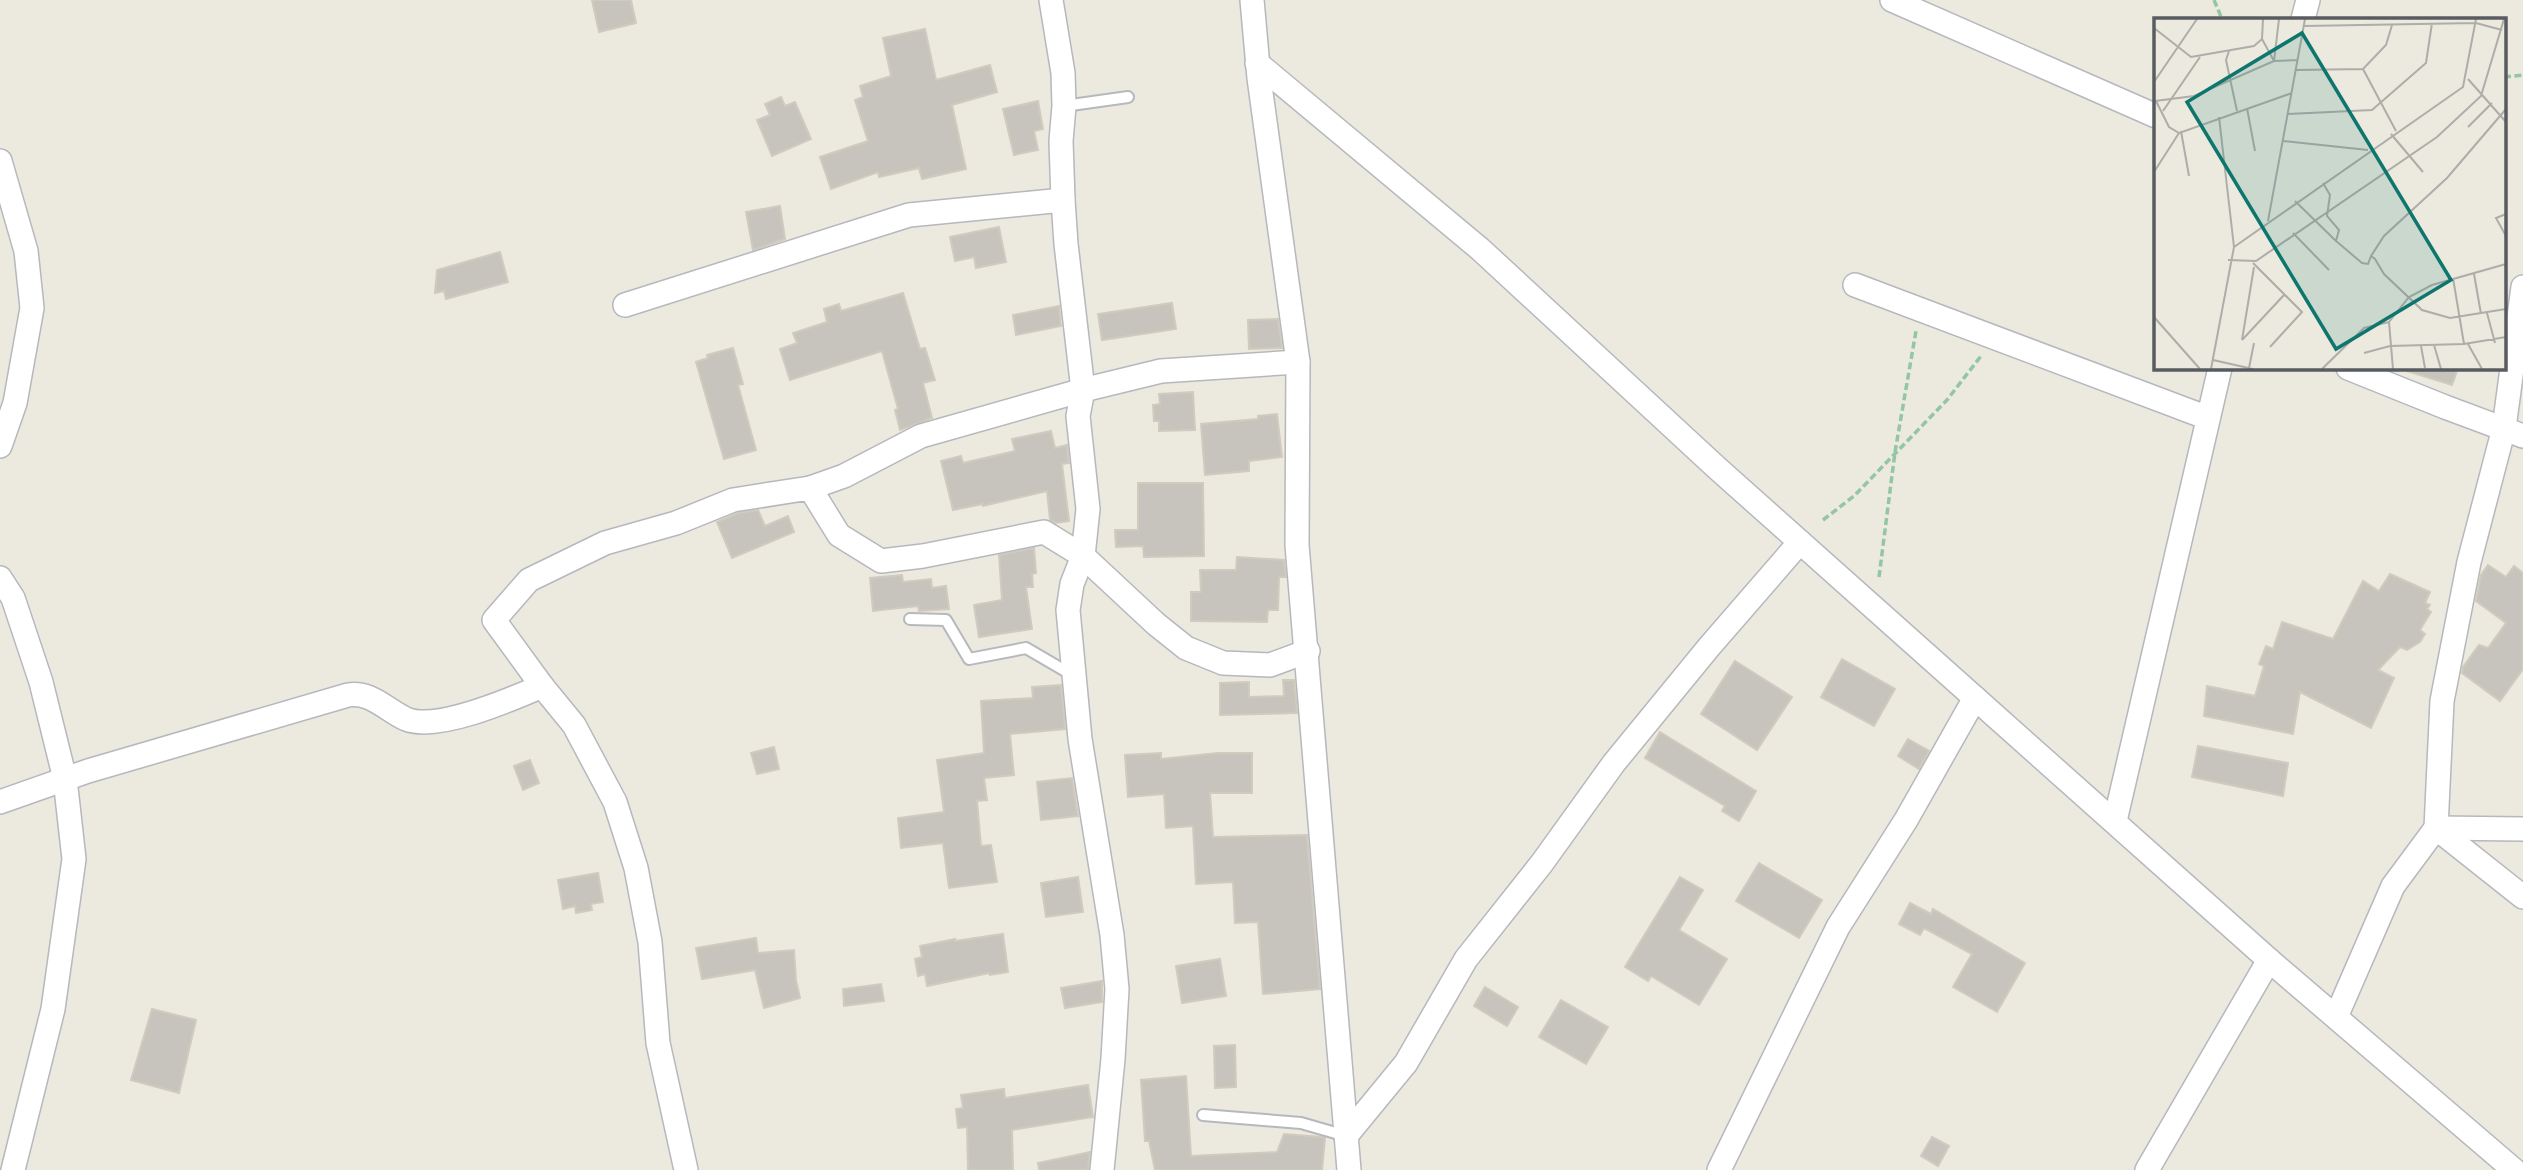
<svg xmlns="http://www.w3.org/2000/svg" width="2523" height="1170" font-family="Inter,sans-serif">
<rect width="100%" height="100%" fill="#ece9df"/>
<g fill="#c7c4bd" stroke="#d1cbbe" stroke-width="2">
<path d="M 592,0 L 631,0 L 636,23 L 599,32 Z"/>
<path d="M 925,29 L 936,80 L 990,65 L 997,92 L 952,105 L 966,169 L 922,179 L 919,168 L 879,177 L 878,172 L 831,189 L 820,157 L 868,141 L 855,100 L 863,97 L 860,86 L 891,76 L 883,38 Z"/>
<path d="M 781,97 L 785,106 L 795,102 L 811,139 L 772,156 L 757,120 L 770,115 L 765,104 Z"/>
<path d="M 1038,101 L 1043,129 L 1034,131 L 1038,150 L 1014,155 L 1003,109 Z"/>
<path d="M 780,206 L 785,239 L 753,250 L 746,212 Z"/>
<path d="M 999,227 L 1006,262 L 976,268 L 974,257 L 955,261 L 950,237 Z"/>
<path d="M 500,252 L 508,282 L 446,299 L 444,291 L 435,293 L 437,270 Z"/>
<path d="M 903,293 L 920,349 L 925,348 L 935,380 L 923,383 L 932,418 L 900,430 L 895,410 L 898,409 L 882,351 L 790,380 L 780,349 L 797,343 L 793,333 L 827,322 L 824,309 L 839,304 L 841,311 Z"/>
<path d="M 1172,303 L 1176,329 L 1102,340 L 1098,314 Z"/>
<path d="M 1059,306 L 1061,326 L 1016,335 L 1013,315 Z"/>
<path d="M 1278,319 L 1282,348 L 1249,349 L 1248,320 Z"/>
<path d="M 733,348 L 743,384 L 738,385 L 756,450 L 724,459 L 696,362 L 708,358 L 707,355 Z"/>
<path d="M 2407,368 L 2458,368 L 2452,385 L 2407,371 Z"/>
<path d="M 1193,392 L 1195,430 L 1159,431 L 1159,421 L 1154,421 L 1153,405 L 1160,404 L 1159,394 Z"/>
<path d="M 1277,414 L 1282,457 L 1249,461 L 1249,471 L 1205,475 L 1201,424 L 1258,419 L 1258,416 Z"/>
<path d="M 1051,431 L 1055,448 L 1067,445 L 1069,463 L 1062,464 L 1069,521 L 1056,523 L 1050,520 L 1047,491 L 983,506 L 983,504 L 953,510 L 941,461 L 961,456 L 963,463 L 1015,451 L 1012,439 Z"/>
<path d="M 1138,483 L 1203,483 L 1204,556 L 1144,557 L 1143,546 L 1116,547 L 1115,530 L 1138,530 Z"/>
<path d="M 758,510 L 765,526 L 788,516 L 794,532 L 732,558 L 717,522 L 738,513 Z"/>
<path d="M 1034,548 L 1036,573 L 1032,574 L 1033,587 L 1026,587 L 1032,629 L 979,637 L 974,605 L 1002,600 L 999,555 Z"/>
<path d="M 1237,557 L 1284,560 L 1286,577 L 1279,577 L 1278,610 L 1268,610 L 1267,622 L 1191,621 L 1191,592 L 1201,592 L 1200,570 L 1236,570 Z"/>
<path d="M 2488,565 L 2506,577 L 2514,566 L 2523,573 L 2523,669 L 2500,701 L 2462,673 L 2463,667 L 2479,645 L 2488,648 L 2506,623 L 2476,601 L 2481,575 Z"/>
<path d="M 2390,574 L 2430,592 L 2425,603 L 2430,605 L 2427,609 L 2431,612 L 2420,630 L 2425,634 L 2420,642 L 2407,650 L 2400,647 L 2378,670 L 2394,678 L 2371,728 L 2300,692 L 2293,734 L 2204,716 L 2207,686 L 2255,696 L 2264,666 L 2259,664 L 2266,646 L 2273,649 L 2282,622 L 2333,639 L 2363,581 L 2379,591 Z"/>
<path d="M 902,575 L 903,582 L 931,579 L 932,588 L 946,586 L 949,609 L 919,611 L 918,606 L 873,611 L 870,578 Z"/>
<path d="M 1842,659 L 1895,689 L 1874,726 L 1821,697 Z"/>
<path d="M 1735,661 L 1792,697 L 1757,750 L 1701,714 Z"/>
<path d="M 1283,680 L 1294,680 L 1297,713 L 1220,715 L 1220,683 L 1249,682 L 1249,697 L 1284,696 Z"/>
<path d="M 1061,685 L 1065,729 L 1010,734 L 1014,775 L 984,778 L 987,800 L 977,801 L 981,846 L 991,845 L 997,882 L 949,888 L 943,843 L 901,848 L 898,818 L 944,812 L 937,760 L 984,753 L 981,701 L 1033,698 L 1032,687 Z"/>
<path d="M 1660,732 L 1756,791 L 1739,821 L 1722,811 L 1725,806 L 1645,758 Z"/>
<path d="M 1908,739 L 1929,751 L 1919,769 L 1898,756 Z"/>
<path d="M 2198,746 L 2288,763 L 2283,796 L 2192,777 Z"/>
<path d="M 774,747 L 779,769 L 757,774 L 751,753 Z"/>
<path d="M 1161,753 L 1161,759 L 1218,753 L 1252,753 L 1252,793 L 1210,793 L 1213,837 L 1307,835 L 1320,989 L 1263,994 L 1258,922 L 1235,923 L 1233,882 L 1196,884 L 1193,826 L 1166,828 L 1164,794 L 1128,797 L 1125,755 Z"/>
<path d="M 530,760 L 539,783 L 523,790 L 514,766 Z"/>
<path d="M 1072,778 L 1078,816 L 1041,820 L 1037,782 Z"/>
<path d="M 1759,863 L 1822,900 L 1799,938 L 1736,901 Z"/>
<path d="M 598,873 L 603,902 L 591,904 L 592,910 L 576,913 L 575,906 L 563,909 L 558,880 Z"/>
<path d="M 1078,877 L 1083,912 L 1046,917 L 1041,883 Z"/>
<path d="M 1680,877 L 1703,890 L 1679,930 L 1727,959 L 1699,1005 L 1651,976 L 1648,981 L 1625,967 Z"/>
<path d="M 1910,903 L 1931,914 L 1933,909 L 2025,963 L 1997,1012 L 1953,987 L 1972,954 L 1924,928 L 1920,935 L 1899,924 Z"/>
<path d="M 1003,934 L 1008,972 L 990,975 L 989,973 L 927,986 L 925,974 L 918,976 L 915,959 L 922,957 L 920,946 L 955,939 L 955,941 Z"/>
<path d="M 756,938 L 758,953 L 794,950 L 796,980 L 800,998 L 764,1008 L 755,970 L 702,979 L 696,948 Z"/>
<path d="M 1220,959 L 1226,996 L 1182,1003 L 1176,966 Z"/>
<path d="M 1102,981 L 1102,1002 L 1065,1008 L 1061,988 Z"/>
<path d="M 881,984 L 884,1001 L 844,1006 L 843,989 Z"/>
<path d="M 1485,987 L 1518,1007 L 1507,1026 L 1474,1006 Z"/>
<path d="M 1561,1000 L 1608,1027 L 1586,1064 L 1539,1037 Z"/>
<path d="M 152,1009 L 196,1020 L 179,1093 L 131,1080 Z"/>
<path d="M 1235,1045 L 1236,1087 L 1215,1088 L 1214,1046 Z"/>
<path d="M 1186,1076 L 1191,1156 L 1277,1152 L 1284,1134 L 1322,1137 L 1325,1138 L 1322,1170 L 1155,1170 L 1149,1141 L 1145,1141 L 1141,1080 Z"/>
<path d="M 1088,1085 L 1093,1117 L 1012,1130 L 1013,1170 L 968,1170 L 967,1127 L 958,1128 L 956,1109 L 963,1108 L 961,1095 L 1004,1089 L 1005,1098 Z"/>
<path d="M 1932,1137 L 1949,1146 L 1938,1166 L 1921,1156 Z"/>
<path d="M 1090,1152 L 1088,1170 L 1039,1170 L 1038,1163 Z"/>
</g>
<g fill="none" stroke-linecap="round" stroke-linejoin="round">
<g stroke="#b5b8bd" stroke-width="14">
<g id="service">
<path d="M 1064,106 L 1128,97"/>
<path d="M 910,619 L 946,620 L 969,659 L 1026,648 L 1074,676"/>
<path d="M 1203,1115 L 1301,1123 L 1346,1136"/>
</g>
</g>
<g stroke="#b5b8bd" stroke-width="26">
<g id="minor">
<path d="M 1051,0 L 1063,73 L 1064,106 L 1061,141 L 1063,200 L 1066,244 L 1083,390 L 1078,416 L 1088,509 L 1083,556 L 1072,584 L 1068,610 L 1080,739 L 1112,935 L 1117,989 L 1113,1059 L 1102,1170"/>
<path d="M 1252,0 L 1259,78 L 1298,362 L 1297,545 L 1349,1170"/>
<path d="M 1892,0 L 2156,116"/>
<path d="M 2303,19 L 2308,0"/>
<path d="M 1257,63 L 1480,249 L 1717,468 L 1975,698 L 2269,960 L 2514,1170"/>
<path d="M 0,161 L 26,251 L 32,308 L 15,403 L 0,446"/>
<path d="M 1855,285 L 2208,418"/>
<path d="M 2523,287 L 2504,428 L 2469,562 L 2442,701 L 2436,828 L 2523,897"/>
<path d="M 625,305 L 909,215 L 1063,200"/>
<path d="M 2348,368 L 2445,407 L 2523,436"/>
<path d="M 810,488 L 844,476 L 921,436 L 1083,390 L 1161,371 L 1298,362"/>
<path d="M 0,578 L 13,598 L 41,682 L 65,779 L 74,859 L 53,1009 L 13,1170"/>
<path d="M 542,686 L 574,725 L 615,802 L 636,868 L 650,942 L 658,1043 L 686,1170"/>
<path d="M 0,802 L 88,771 L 348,695 C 371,691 386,710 406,719 C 437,732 512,699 542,686 L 494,620 L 529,580 L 605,543 L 676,523 L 733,500 L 810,488 L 839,535 L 881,561 L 923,556 L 1044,532 L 1083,556 L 1156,624 L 1186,648 L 1223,663 L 1270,665 L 1308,651"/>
<path d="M 2115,821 L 2220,368"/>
<path d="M 2336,1017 L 2393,886 L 2436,828 L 2523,829"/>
<path d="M 1346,1136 L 1406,1063 L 1466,959 L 1542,863 L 1614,763 L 1709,647 L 1800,542"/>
<path d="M 1719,1170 L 1838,927 L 1906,820 L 1975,698"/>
<path d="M 2147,1170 L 2269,960"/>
</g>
</g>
<g stroke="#93c6a2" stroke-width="3.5" stroke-dasharray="7 3.5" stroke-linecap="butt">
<path d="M 2214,0 L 2222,19"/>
<path d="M 2504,77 L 2523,75"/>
<path d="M 1823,520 L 1854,496 L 1947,400 L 1981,356"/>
<path d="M 1879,577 L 1895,452 L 1916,331"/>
</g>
<use href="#service" stroke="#fff" stroke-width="10"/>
<use href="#minor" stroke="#fff" stroke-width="23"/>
</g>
<g transform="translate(2154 18)">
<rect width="352" height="352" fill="#ece9df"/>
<path fill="none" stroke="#adada9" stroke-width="2" d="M 109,1 L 108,21 L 120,43 L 144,42M 150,8 L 322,5 L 348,12M 0,10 L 37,39 L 100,28 L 108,21M 75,33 L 72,42 L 83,93M 209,51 L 242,113M 142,52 L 209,51 L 232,27 L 238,7M 314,61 L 352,104M 0,64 L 43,1M 1,83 L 40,78 L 120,43 L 125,1M 2,83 L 15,109 L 25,115M 93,90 L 101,133M 9,93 L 46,39M 134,96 L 218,92 L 272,45 L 278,5M 65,99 L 80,229M 314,109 L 338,85M 27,113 L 35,158M 237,116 L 269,154M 129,123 L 214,132M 0,154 L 25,115 L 138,75M 169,165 L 176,177 L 173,198 L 185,212 L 182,223 L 208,245 L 214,246 L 217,238 L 221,241 L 230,256 L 268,292 L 296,300 L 352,291M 141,183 L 182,223M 352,196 L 342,200 L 352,218M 114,203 L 151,1M 139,215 L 175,252M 217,238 L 230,218 L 293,160 L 352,91M 74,242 L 102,243 L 283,119 L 327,78 L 350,1M 99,245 L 148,294 L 116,329M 320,256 L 327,296M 299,260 L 310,326M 333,295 L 341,325M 0,299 L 46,351M 88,322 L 100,249M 88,322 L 130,277M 314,326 L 328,351M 280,327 L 287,351M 267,328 L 271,350M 210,335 L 236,328 L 310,326 L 352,319M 59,342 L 99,351M 95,350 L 100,325M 57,351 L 80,229 L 309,69 L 322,1M 168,351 L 210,310 L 235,304M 239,351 L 235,304 L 255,279 L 278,267 L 352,246"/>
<path fill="#0f766e" fill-opacity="0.15" stroke="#0f766e" stroke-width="3.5" d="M 148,15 L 297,262 L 182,331 L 33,84 Z"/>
<rect width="352" height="352" fill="none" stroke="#585c61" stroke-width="3.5"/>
</g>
</svg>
